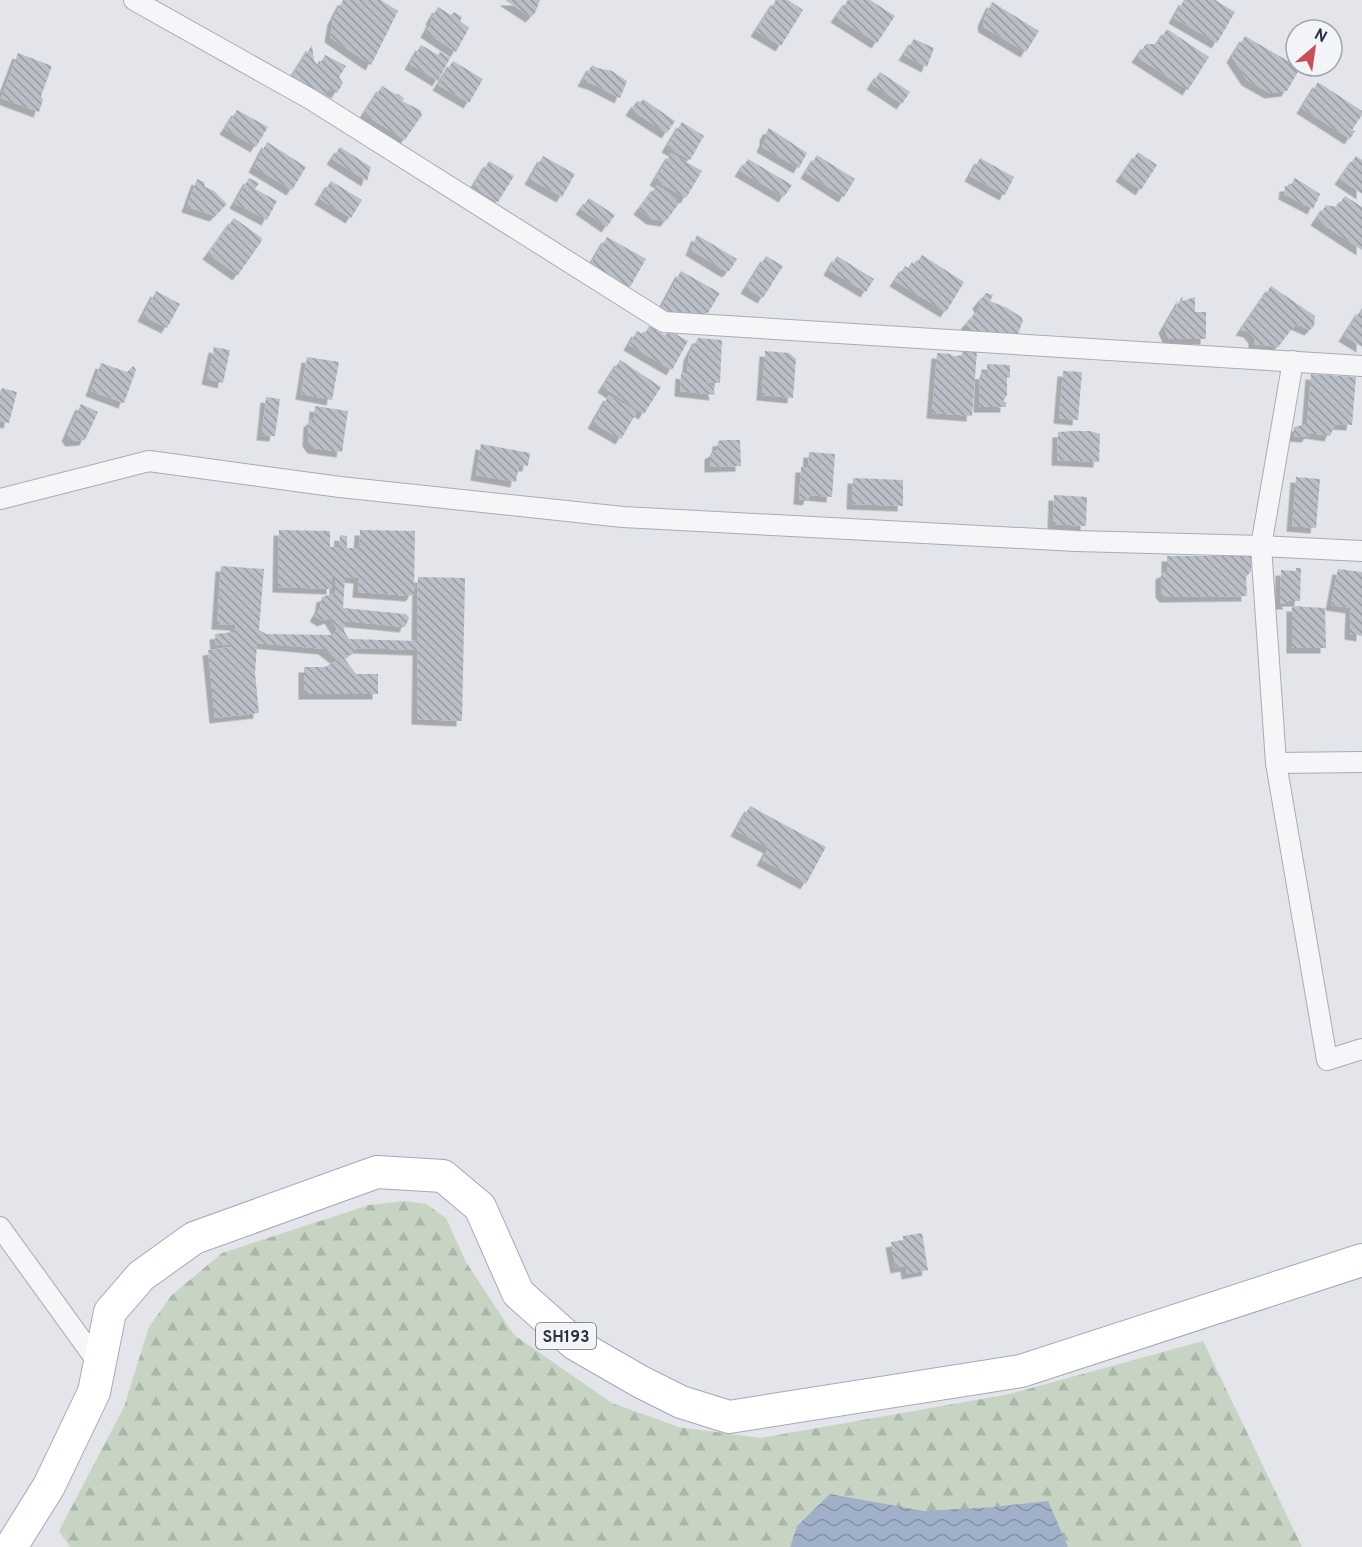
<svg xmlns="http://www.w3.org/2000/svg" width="1362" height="1547" font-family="Overpass,sans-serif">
<defs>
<pattern id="forest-firs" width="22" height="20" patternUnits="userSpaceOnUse" patternTransform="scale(1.5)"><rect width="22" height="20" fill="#c7d4c4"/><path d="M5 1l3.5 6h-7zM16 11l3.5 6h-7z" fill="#abb6aa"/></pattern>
<pattern id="water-waves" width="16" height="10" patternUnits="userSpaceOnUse" patternTransform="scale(1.5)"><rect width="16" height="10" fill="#a0b0c8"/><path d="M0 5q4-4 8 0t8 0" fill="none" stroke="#8390a4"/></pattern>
<pattern id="building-back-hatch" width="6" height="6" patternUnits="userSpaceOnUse" patternTransform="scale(1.5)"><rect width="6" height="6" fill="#babec7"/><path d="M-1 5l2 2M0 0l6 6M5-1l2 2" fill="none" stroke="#979ba3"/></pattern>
<filter id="shadow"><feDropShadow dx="-5.5" dy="5.5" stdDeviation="0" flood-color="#0004"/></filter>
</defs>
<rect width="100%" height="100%" fill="#e3e5ea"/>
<path fill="url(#forest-firs)" d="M 405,1201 L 426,1204 L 446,1218 L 466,1262 L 514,1335 L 612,1403 L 679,1427 L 761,1438 L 1010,1394 L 1203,1341 L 1302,1547 L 70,1547 L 59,1531 L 124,1407 L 149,1327 L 171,1296 L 222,1253 L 369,1205 Z"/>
<path fill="url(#water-waves)" d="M 830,1494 L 924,1511 L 994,1507 L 1048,1501 L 1068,1547 L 790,1547 L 797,1526 Z"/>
<g fill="url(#building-back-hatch)" filter="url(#shadow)">
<path d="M 343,0 L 381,0 L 398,11 L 371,65 L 330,37 L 333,19 Z"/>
<path d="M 505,0 L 540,0 L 535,13 L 531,17 Z"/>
<path d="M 776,0 L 788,0 L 803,10 L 781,46 L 756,31 Z"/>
<path d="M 848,0 L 870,0 L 895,16 L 877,43 L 836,17 Z"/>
<path d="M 1184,0 L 1215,0 L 1235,12 L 1217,43 L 1174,18 Z"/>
<path d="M 992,2 L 1039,31 L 1026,52 L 984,27 L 983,21 Z"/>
<path d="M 438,7 L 451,15 L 454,12 L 462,17 L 460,21 L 469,28 L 456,52 L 426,32 L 432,21 L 431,19 Z"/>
<path d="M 1167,29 L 1209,57 L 1188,90 L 1137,57 L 1146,44 L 1157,44 Z"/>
<path d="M 1245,36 L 1300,68 L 1287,91 L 1270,93 L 1247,80 L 1232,57 Z"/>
<path d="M 914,39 L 934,48 L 927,67 L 904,55 Z"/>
<path d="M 312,45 L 314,61 L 319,66 L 325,55 L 346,66 L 339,77 L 343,83 L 337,93 L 329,89 L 324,97 L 292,77 Z"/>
<path d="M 421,45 L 438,55 L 440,52 L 450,58 L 438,81 L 410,64 Z"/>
<path d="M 18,53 L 52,66 L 41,96 L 43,100 L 39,112 L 1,98 Z"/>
<path d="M 453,61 L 483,79 L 469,103 L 438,85 Z"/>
<path d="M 592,65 L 598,68 L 612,71 L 627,81 L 620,98 L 595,85 L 583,81 Z"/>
<path d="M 880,72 L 910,92 L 902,104 L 872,84 Z"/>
<path d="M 1318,82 L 1362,111 L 1362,115 L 1352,130 L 1355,131 L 1350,139 L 1302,108 Z"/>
<path d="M 382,86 L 395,94 L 399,94 L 404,99 L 402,101 L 420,110 L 422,115 L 405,140 L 364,114 Z"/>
<path d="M 643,99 L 675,121 L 667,133 L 631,110 L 637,101 L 641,102 Z"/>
<path d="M 237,110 L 268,127 L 256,147 L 225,129 Z"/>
<path d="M 682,122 L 704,136 L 690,160 L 667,147 Z"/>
<path d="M 769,128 L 807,153 L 799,168 L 762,147 L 765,140 L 765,135 Z"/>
<path d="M 267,142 L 306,167 L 292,190 L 254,167 Z"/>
<path d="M 340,147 L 371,167 L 367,181 L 332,159 Z"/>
<path d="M 1138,152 L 1157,165 L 1141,190 L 1121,176 Z"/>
<path d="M 671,153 L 702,171 L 686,198 L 655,180 Z"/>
<path d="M 817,155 L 855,179 L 844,197 L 806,173 Z"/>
<path d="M 543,156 L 575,174 L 562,197 L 530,179 Z"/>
<path d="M 1356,156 L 1362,160 L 1362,194 L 1340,179 Z"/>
<path d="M 980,158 L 1014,177 L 1005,195 L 970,176 Z"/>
<path d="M 748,159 L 792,185 L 784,197 L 740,171 Z"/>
<path d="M 489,161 L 514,176 L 498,202 L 473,187 Z"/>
<path d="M 249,178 L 259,183 L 255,189 L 277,201 L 267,220 L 235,203 Z"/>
<path d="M 1295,178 L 1320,194 L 1313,209 L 1284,194 L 1285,186 L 1290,186 Z"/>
<path d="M 197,179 L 204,182 L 205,187 L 214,191 L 227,204 L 215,216 L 187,207 Z"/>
<path d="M 331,181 L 362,200 L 351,218 L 320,199 Z"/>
<path d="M 657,185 L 680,202 L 666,221 L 652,219 L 639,209 Z"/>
<path d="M 1345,196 L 1362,207 L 1362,250 L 1316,220 L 1326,205 L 1337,207 Z"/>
<path d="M 589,198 L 615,215 L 607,227 L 581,209 Z"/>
<path d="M 234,218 L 262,238 L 261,242 L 238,275 L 208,254 Z"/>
<path d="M 697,235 L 737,259 L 730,270 L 727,272 L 691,250 Z"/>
<path d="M 607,237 L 646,259 L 630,287 L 591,264 Z"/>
<path d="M 922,255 L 964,282 L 946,312 L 895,281 L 905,266 L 908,268 L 912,262 L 915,265 Z"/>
<path d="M 766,256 L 783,266 L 763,298 L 746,288 Z"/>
<path d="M 837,256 L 874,279 L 866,292 L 829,270 Z"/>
<path d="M 681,271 L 720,293 L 708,313 L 659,312 Z"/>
<path d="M 1271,286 L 1315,316 L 1314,326 L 1310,330 L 1296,324 L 1278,347 L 1254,344 L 1254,338 L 1249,332 L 1241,330 Z"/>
<path d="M 156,291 L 180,304 L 167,328 L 143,316 Z"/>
<path d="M 986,293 L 993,295 L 990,301 L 1007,308 L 1021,317 L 1023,321 L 1017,336 L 981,337 L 966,324 L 980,308 L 978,303 Z"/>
<path d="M 1183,295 L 1182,301 L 1195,297 L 1195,312 L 1206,312 L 1206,339 L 1169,339 L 1164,328 Z"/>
<path d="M 1362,308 L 1362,347 L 1344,336 Z"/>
<path d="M 649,326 L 665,335 L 670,331 L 688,341 L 672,370 L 629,345 L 637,331 L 644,335 Z"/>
<path d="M 698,338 L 722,340 L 720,383 L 704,382 L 713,386 L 715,395 L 680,391 L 681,373 L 687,374 L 689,355 Z"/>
<path d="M 214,347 L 230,350 L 223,383 L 207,379 Z"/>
<path d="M 963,350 L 977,351 L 972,416 L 932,413 L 937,353 L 950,354 L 952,356 L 961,356 Z"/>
<path d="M 765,351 L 789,353 L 796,359 L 793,398 L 762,395 Z"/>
<path d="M 307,357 L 339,362 L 332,400 L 301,394 Z"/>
<path d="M 620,360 L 661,387 L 644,414 L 603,387 Z"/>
<path d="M 101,363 L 127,372 L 133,366 L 136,370 L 124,403 L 91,391 Z"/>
<path d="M 987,364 L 1010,365 L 1010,378 L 1007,377 L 1007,395 L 1003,401 L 1006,403 L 1006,407 L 979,407 L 980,374 L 987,373 Z"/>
<path d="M 1063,371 L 1082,372 L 1078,420 L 1059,418 Z"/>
<path d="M 1311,374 L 1356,377 L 1352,425 L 1335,424 L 1330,436 L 1310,433 L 1307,437 L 1294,436 L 1294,427 L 1307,424 Z"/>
<path d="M 2,388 L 17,392 L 9,423 L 0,421 L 0,392 Z"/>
<path d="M 609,395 L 637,412 L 621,439 L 593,423 Z"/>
<path d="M 266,397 L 280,399 L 275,436 L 262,435 Z"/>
<path d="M 81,404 L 98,412 L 85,440 L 71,441 L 67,436 Z"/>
<path d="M 315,406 L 348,411 L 342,452 L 313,448 L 308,441 L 309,422 L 314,418 Z"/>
<path d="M 1075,431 L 1090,431 L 1100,434 L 1099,462 L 1057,460 L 1058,432 Z"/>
<path d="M 724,440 L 740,440 L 741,466 L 710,467 L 710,454 L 717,450 L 718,441 Z"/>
<path d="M 481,444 L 530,453 L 528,466 L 519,465 L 516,482 L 476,475 Z"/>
<path d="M 809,452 L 835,454 L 832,497 L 810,495 L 808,500 L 799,499 L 801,467 L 808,467 Z"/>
<path d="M 1296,477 L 1320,479 L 1316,528 L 1292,526 Z"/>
<path d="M 853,478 L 903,480 L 903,506 L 852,504 Z"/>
<path d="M 1054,495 L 1087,497 L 1086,526 L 1053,524 Z"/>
<path d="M 279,530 L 330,531 L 330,547 L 339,547 L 340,535 L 347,536 L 347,548 L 359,548 L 360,530 L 415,531 L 414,592 L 411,596 L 358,592 L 359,578 L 345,577 L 343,608 L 406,614 L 409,618 L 405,627 L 345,621 L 344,631 L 349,639 L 417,641 L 418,577 L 465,578 L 462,721 L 417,719 L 418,650 L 358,648 L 344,658 L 356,674 L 378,674 L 378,694 L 304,694 L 304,667 L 325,667 L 338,660 L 324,649 L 257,643 L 255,673 L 259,713 L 215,718 L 208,650 L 230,647 L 230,644 L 216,645 L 215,634 L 234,632 L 236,625 L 217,624 L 221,566 L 264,569 L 259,630 L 266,634 L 333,635 L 337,629 L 330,618 L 323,621 L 315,616 L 320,608 L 322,597 L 335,593 L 335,576 L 332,575 L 332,589 L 278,587 Z"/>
<path d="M 1167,556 L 1251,556 L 1251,571 L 1246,577 L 1247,596 L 1165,597 L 1161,592 L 1161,574 L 1167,571 Z"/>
<path d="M 1296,568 L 1301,568 L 1300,601 L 1287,601 L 1289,604 L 1280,604 L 1281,570 L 1296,571 Z"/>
<path d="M 1338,569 L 1362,572 L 1362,636 L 1350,634 L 1351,608 L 1331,605 Z"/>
<path d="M 1292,606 L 1325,608 L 1326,648 L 1292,648 Z"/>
<path d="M 750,806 L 826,847 L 806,884 L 762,860 L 769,848 L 736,831 Z"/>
<path d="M 922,1233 L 928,1270 L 907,1274 L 906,1266 L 896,1268 L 891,1242 L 903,1240 L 903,1236 Z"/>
</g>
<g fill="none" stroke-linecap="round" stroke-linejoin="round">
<g stroke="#a8acb4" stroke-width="22">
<g id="street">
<path d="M 134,0 L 312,100 L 664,322 L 1362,366"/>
<path d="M 1293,361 L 1261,546 L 1276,763 L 1327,1060 L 1362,1049"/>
<path d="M 0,499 L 149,461 L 340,487 L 623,517 L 1076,541 L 1261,546 L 1362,551"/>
<path d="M 1276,763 L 1362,762"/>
<path d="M 0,1227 L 99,1364"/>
</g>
</g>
<g stroke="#a3a9b6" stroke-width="34">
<path id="primary" d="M 11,1547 L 49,1486 L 94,1392 L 110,1312 L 141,1276 L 194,1238 L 377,1172 L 443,1176 L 480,1207 L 518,1293 L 575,1344 L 641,1382 L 681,1402 L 729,1417 L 1021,1371 L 1362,1260"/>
</g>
<use href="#street" stroke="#f6f6f9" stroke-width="20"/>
<use href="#primary" stroke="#fff" stroke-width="32"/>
</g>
<g text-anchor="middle" stroke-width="4.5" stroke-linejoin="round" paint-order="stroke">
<rect fill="#f3f4f8" stroke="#676c79" stroke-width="1.5" x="536" y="1323" width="60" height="26" rx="4.5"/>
<g font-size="16" font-weight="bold" fill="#2b3242">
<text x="566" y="1342">SH193</text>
</g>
</g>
<g transform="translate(1314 48) rotate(29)"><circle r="28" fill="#f3f4f8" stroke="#a3a6af" stroke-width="1.5"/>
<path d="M0-4.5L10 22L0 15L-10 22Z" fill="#c94f56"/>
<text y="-9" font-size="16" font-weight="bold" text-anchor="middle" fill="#2b3242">N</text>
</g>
</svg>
